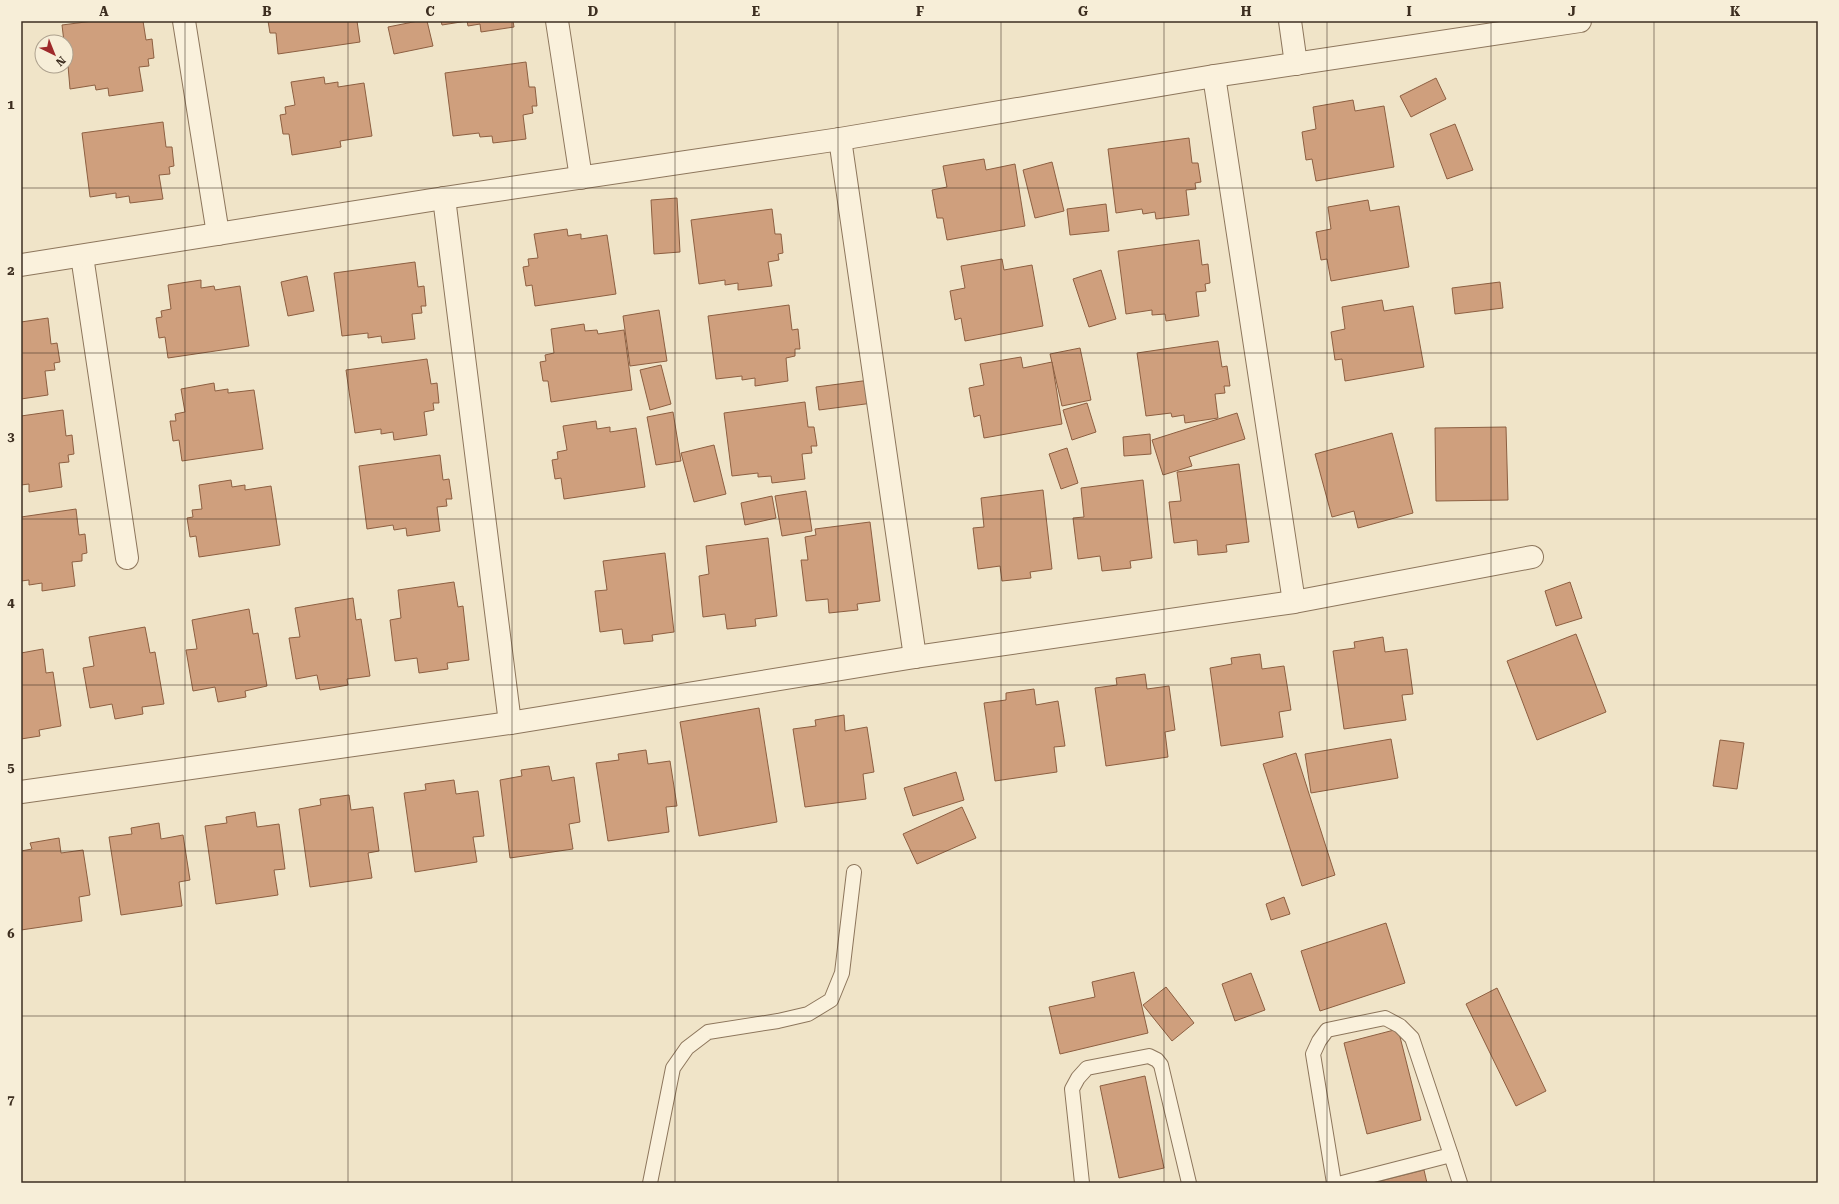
<svg xmlns="http://www.w3.org/2000/svg" width="1839" height="1204" font-family="'Roboto Serif',serif">
<rect width="100%" height="100%" fill="#f0e4c8"/>
<g fill="#cf9f7d" stroke="#8d5f41">
<path d="M 93,21 L 143,21 L 146,40 L 152,39 L 154,58 L 148,59 L 149,66 L 139,67 L 143,91 L 109,96 L 108,88 L 96,90 L 95,85 L 70,89 L 66,42 L 64,42 L 62,25 Z"/>
<path d="M 268,21 L 357,21 L 360,42 L 278,54 L 276,33 L 270,33 Z"/>
<path d="M 418,21 L 427,21 L 433,46 L 394,54 L 388,27 Z"/>
<path d="M 441,21 L 513,21 L 514,27 L 481,32 L 480,24 L 468,26 L 467,21 L 442,25 Z"/>
<path d="M 526,62 L 529,87 L 535,87 L 537,106 L 532,106 L 533,113 L 523,115 L 526,139 L 493,143 L 492,136 L 480,137 L 479,133 L 453,136 L 445,73 Z"/>
<path d="M 324,77 L 325,84 L 338,82 L 338,87 L 364,83 L 372,136 L 340,141 L 341,147 L 292,155 L 289,134 L 283,134 L 280,115 L 286,114 L 285,107 L 295,105 L 291,82 Z"/>
<path d="M 1436,78 L 1446,99 L 1411,117 L 1400,96 Z"/>
<path d="M 1353,100 L 1355,111 L 1384,106 L 1394,167 L 1316,181 L 1312,159 L 1306,160 L 1302,132 L 1316,129 L 1313,107 Z"/>
<path d="M 163,122 L 166,147 L 172,147 L 174,166 L 169,167 L 170,174 L 159,175 L 163,199 L 130,203 L 129,196 L 116,198 L 116,193 L 90,197 L 82,133 Z"/>
<path d="M 1455,124 L 1473,170 L 1447,179 L 1430,134 Z"/>
<path d="M 1189,138 L 1192,163 L 1198,163 L 1201,182 L 1195,183 L 1196,189 L 1186,190 L 1189,215 L 1156,219 L 1155,212 L 1143,214 L 1142,209 L 1116,213 L 1108,149 Z"/>
<path d="M 984,159 L 986,170 L 1015,164 L 1025,226 L 947,240 L 943,218 L 937,218 L 932,190 L 947,187 L 943,166 Z"/>
<path d="M 1052,162 L 1064,211 L 1035,218 L 1023,170 Z"/>
<path d="M 677,198 L 680,252 L 654,254 L 651,200 Z"/>
<path d="M 1368,200 L 1370,211 L 1399,206 L 1409,267 L 1331,281 L 1327,259 L 1321,260 L 1316,232 L 1331,229 L 1328,207 Z"/>
<path d="M 1106,204 L 1109,231 L 1070,235 L 1067,209 Z"/>
<path d="M 772,209 L 775,234 L 781,234 L 783,253 L 778,254 L 779,260 L 768,262 L 772,286 L 738,290 L 738,283 L 725,285 L 725,280 L 699,284 L 691,220 Z"/>
<path d="M 567,229 L 568,236 L 581,234 L 581,239 L 607,235 L 616,294 L 535,306 L 532,285 L 526,286 L 523,267 L 529,266 L 528,259 L 538,258 L 534,234 Z"/>
<path d="M 1199,240 L 1202,265 L 1208,264 L 1210,283 L 1205,284 L 1206,291 L 1196,292 L 1199,316 L 1166,321 L 1165,314 L 1152,315 L 1152,310 L 1126,314 L 1118,251 Z"/>
<path d="M 1002,259 L 1004,270 L 1032,265 L 1043,326 L 965,341 L 961,318 L 955,320 L 950,291 L 965,288 L 961,266 Z"/>
<path d="M 415,262 L 418,287 L 424,286 L 426,306 L 421,306 L 422,313 L 412,314 L 415,339 L 382,343 L 381,336 L 368,338 L 368,333 L 342,336 L 334,273 Z"/>
<path d="M 1101,270 L 1116,319 L 1089,327 L 1073,279 Z"/>
<path d="M 307,276 L 314,311 L 288,316 L 281,282 Z"/>
<path d="M 201,280 L 201,288 L 214,286 L 215,290 L 240,286 L 249,346 L 168,358 L 165,337 L 159,338 L 156,318 L 162,317 L 161,311 L 171,309 L 168,285 Z"/>
<path d="M 1500,282 L 1503,308 L 1455,314 L 1452,288 Z"/>
<path d="M 1382,300 L 1384,311 L 1413,306 L 1424,367 L 1345,381 L 1342,359 L 1335,360 L 1331,332 L 1345,329 L 1342,307 Z"/>
<path d="M 789,305 L 792,330 L 798,329 L 800,349 L 795,349 L 795,356 L 786,358 L 788,381 L 755,386 L 755,378 L 742,380 L 742,376 L 716,379 L 708,316 Z"/>
<path d="M 659,310 L 667,361 L 630,366 L 623,316 Z"/>
<path d="M 48,318 L 51,344 L 57,343 L 60,362 L 54,363 L 55,370 L 45,371 L 48,395 L 21,399 L 21,322 Z"/>
<path d="M 584,324 L 585,331 L 597,330 L 598,334 L 624,330 L 632,390 L 551,402 L 548,381 L 543,381 L 540,362 L 546,361 L 545,355 L 554,353 L 551,329 Z"/>
<path d="M 1218,341 L 1222,367 L 1227,366 L 1230,386 L 1224,386 L 1225,393 L 1215,394 L 1218,418 L 1185,423 L 1184,415 L 1172,417 L 1171,413 L 1146,416 L 1137,353 Z"/>
<path d="M 1080,348 L 1091,400 L 1062,406 L 1050,354 Z"/>
<path d="M 1021,357 L 1023,368 L 1052,362 L 1062,424 L 984,438 L 980,415 L 974,417 L 969,388 L 984,385 L 980,364 Z"/>
<path d="M 427,359 L 431,384 L 437,383 L 439,403 L 433,403 L 434,410 L 424,412 L 427,435 L 394,440 L 393,432 L 381,434 L 381,429 L 355,433 L 346,370 Z"/>
<path d="M 661,365 L 671,404 L 650,410 L 640,370 Z"/>
<path d="M 870,380 L 873,403 L 819,410 L 816,387 Z"/>
<path d="M 214,383 L 215,391 L 228,389 L 228,393 L 254,390 L 263,449 L 182,461 L 179,440 L 173,441 L 170,421 L 176,421 L 175,414 L 185,412 L 181,389 Z"/>
<path d="M 805,402 L 808,427 L 814,427 L 817,446 L 811,446 L 812,453 L 802,454 L 805,479 L 772,483 L 771,476 L 758,477 L 758,473 L 732,476 L 724,413 Z"/>
<path d="M 1087,403 L 1096,432 L 1072,440 L 1063,410 Z"/>
<path d="M 63,410 L 66,436 L 72,435 L 74,454 L 68,455 L 69,462 L 59,463 L 62,487 L 29,492 L 29,484 L 21,485 L 21,416 Z"/>
<path d="M 673,412 L 681,461 L 656,465 L 647,417 Z"/>
<path d="M 1237,413 L 1245,439 L 1189,457 L 1192,466 L 1163,475 L 1152,440 Z"/>
<path d="M 596,421 L 597,429 L 610,427 L 610,432 L 636,428 L 645,487 L 564,499 L 561,478 L 555,479 L 552,460 L 558,459 L 557,452 L 567,450 L 563,426 Z"/>
<path d="M 1506,427 L 1508,500 L 1436,501 L 1435,428 Z"/>
<path d="M 1392,433 L 1413,513 L 1358,528 L 1354,511 L 1332,517 L 1315,454 Z"/>
<path d="M 1150,434 L 1151,454 L 1124,456 L 1123,437 Z"/>
<path d="M 714,445 L 726,494 L 694,502 L 681,453 Z"/>
<path d="M 1067,448 L 1078,483 L 1061,489 L 1049,454 Z"/>
<path d="M 440,455 L 443,480 L 449,479 L 452,499 L 446,499 L 447,506 L 437,507 L 440,531 L 407,536 L 406,528 L 394,530 L 393,525 L 367,529 L 359,466 Z"/>
<path d="M 1239,464 L 1249,542 L 1226,545 L 1227,552 L 1198,555 L 1197,540 L 1174,543 L 1169,502 L 1181,501 L 1177,472 Z"/>
<path d="M 231,480 L 232,487 L 245,485 L 245,490 L 271,486 L 280,545 L 199,557 L 196,536 L 190,537 L 187,518 L 193,517 L 192,510 L 202,509 L 199,485 Z"/>
<path d="M 1143,480 L 1152,558 L 1130,561 L 1131,568 L 1102,571 L 1100,556 L 1078,559 L 1073,518 L 1084,517 L 1081,488 Z"/>
<path d="M 1043,490 L 1052,569 L 1030,572 L 1031,578 L 1002,581 L 1000,566 L 978,569 L 973,528 L 984,527 L 981,498 Z"/>
<path d="M 806,491 L 812,531 L 782,536 L 775,496 Z"/>
<path d="M 772,496 L 776,518 L 745,525 L 741,503 Z"/>
<path d="M 76,509 L 79,535 L 85,534 L 87,553 L 82,554 L 82,561 L 72,562 L 75,586 L 42,591 L 42,583 L 29,585 L 29,580 L 21,581 L 21,517 Z"/>
<path d="M 870,522 L 880,601 L 857,604 L 858,610 L 829,613 L 828,599 L 806,601 L 801,560 L 808,560 L 805,537 L 816,535 L 815,529 Z"/>
<path d="M 768,538 L 777,616 L 755,619 L 756,626 L 727,629 L 725,614 L 703,617 L 699,576 L 709,574 L 706,546 Z"/>
<path d="M 665,553 L 674,632 L 652,635 L 653,641 L 624,644 L 622,629 L 600,632 L 595,591 L 607,590 L 603,561 Z"/>
<path d="M 454,582 L 458,607 L 463,606 L 469,660 L 447,663 L 448,669 L 419,673 L 417,658 L 395,661 L 390,620 L 401,618 L 398,590 Z"/>
<path d="M 1570,582 L 1582,618 L 1556,626 L 1545,591 Z"/>
<path d="M 353,598 L 356,620 L 361,619 L 370,676 L 347,679 L 348,685 L 320,690 L 317,675 L 296,679 L 289,638 L 300,637 L 295,608 Z"/>
<path d="M 249,609 L 253,634 L 258,633 L 267,686 L 245,691 L 246,697 L 218,702 L 215,687 L 193,691 L 186,650 L 197,649 L 192,620 Z"/>
<path d="M 145,627 L 150,653 L 155,652 L 164,704 L 142,707 L 143,714 L 115,719 L 112,704 L 90,708 L 83,668 L 94,666 L 89,637 Z"/>
<path d="M 1576,634 L 1606,712 L 1537,740 L 1507,661 Z"/>
<path d="M 1383,637 L 1385,652 L 1407,649 L 1413,694 L 1402,695 L 1406,720 L 1344,729 L 1333,651 L 1355,648 L 1354,642 Z"/>
<path d="M 43,649 L 46,673 L 53,672 L 61,726 L 39,730 L 40,736 L 21,739 L 21,653 Z"/>
<path d="M 1260,654 L 1262,669 L 1284,666 L 1291,710 L 1279,712 L 1283,737 L 1221,746 L 1210,668 L 1232,664 L 1231,658 Z"/>
<path d="M 1145,674 L 1147,689 L 1169,686 L 1175,730 L 1165,732 L 1168,757 L 1106,766 L 1095,688 L 1117,685 L 1116,678 Z"/>
<path d="M 1034,689 L 1036,705 L 1058,701 L 1065,746 L 1054,747 L 1057,772 L 995,781 L 984,703 L 1006,700 L 1006,693 Z"/>
<path d="M 759,708 L 777,822 L 699,836 L 680,722 Z"/>
<path d="M 844,715 L 845,731 L 867,727 L 874,772 L 863,774 L 866,799 L 805,807 L 793,729 L 816,726 L 815,720 Z"/>
<path d="M 1391,739 L 1398,778 L 1311,793 L 1305,754 Z"/>
<path d="M 1720,740 L 1744,743 L 1737,789 L 1713,786 Z"/>
<path d="M 646,750 L 648,764 L 670,761 L 677,806 L 666,807 L 669,832 L 608,841 L 596,763 L 619,760 L 618,754 Z"/>
<path d="M 1296,753 L 1335,875 L 1302,886 L 1263,764 Z"/>
<path d="M 549,766 L 552,781 L 574,777 L 580,822 L 569,824 L 573,849 L 510,858 L 500,780 L 522,776 L 521,770 Z"/>
<path d="M 956,772 L 964,800 L 913,816 L 904,788 Z"/>
<path d="M 454,780 L 456,794 L 478,791 L 484,836 L 473,837 L 477,862 L 415,872 L 404,793 L 426,790 L 425,784 Z"/>
<path d="M 349,795 L 351,810 L 373,807 L 379,851 L 368,853 L 372,878 L 310,887 L 299,809 L 321,805 L 320,799 Z"/>
<path d="M 962,807 L 976,838 L 917,864 L 903,834 Z"/>
<path d="M 255,812 L 257,827 L 279,824 L 285,869 L 274,870 L 278,895 L 216,904 L 205,826 L 227,823 L 226,817 Z"/>
<path d="M 159,823 L 161,839 L 183,835 L 190,880 L 179,882 L 182,906 L 121,915 L 109,837 L 132,834 L 131,828 Z"/>
<path d="M 59,838 L 61,853 L 83,850 L 90,895 L 79,897 L 82,921 L 21,930 L 21,851 L 32,849 L 30,843 Z"/>
<path d="M 1284,897 L 1290,914 L 1271,920 L 1266,904 Z"/>
<path d="M 1386,923 L 1405,983 L 1320,1011 L 1301,951 Z"/>
<path d="M 1134,972 L 1148,1033 L 1060,1054 L 1049,1007 L 1095,997 L 1092,982 Z"/>
<path d="M 1251,973 L 1265,1010 L 1235,1021 L 1222,984 Z"/>
<path d="M 1166,987 L 1194,1023 L 1172,1041 L 1143,1005 Z"/>
<path d="M 1497,988 L 1546,1091 L 1516,1106 L 1466,1004 Z"/>
<path d="M 1398,1029 L 1421,1120 L 1367,1134 L 1344,1043 Z"/>
<path d="M 1145,1076 L 1164,1168 L 1119,1178 L 1100,1086 Z"/>
<path d="M 1424,1170 L 1427,1183 L 1376,1183 L 1376,1182 Z"/>
</g>
<g fill="none" stroke-linecap="round" stroke-linejoin="round">
<g stroke="#8d765c" stroke-width="16">
<g id="lane">
<path d="M 650,1183 L 673,1068 L 687,1048 L 708,1032 L 778,1021 L 808,1014 L 831,1000 L 842,973 L 854,872"/>
<path d="M 1082,1183 L 1072,1089 L 1078,1078 L 1087,1068 L 1149,1056 L 1157,1060 L 1161,1065 L 1189,1183"/>
<path d="M 1334,1183 L 1313,1054 L 1319,1041 L 1327,1030 L 1385,1018 L 1400,1026 L 1412,1038 L 1451,1155"/>
<path d="M 1342,1183 L 1451,1155 L 1460,1183"/>
</g>
</g>
<g stroke="#8d765c" stroke-width="24">
<g id="street">
<path d="M 184,21 L 218,234"/>
<path d="M 557,21 L 581,178"/>
<path d="M 1290,21 L 1296,64"/>
<path d="M 1214,76 L 1294,602"/>
<path d="M 840,139 L 915,657"/>
<path d="M 444,198 L 510,723"/>
<path d="M 82,256 L 127,558"/>
<path d="M 21,265 L 444,198 L 840,139 L 1214,76 L 1580,21"/>
<path d="M 21,792 L 510,723 L 915,657 L 1294,602 L 1532,557"/>
</g>
</g>
<use href="#lane" stroke="#faf1dc" stroke-width="14"/>
<use href="#street" stroke="#faf1dc" stroke-width="22"/>
</g>
<path fill="none" stroke="#3d2e20" stroke-width="1" stroke-opacity="0.55" d="M 185,21 L 185,1183M 348,21 L 348,1183M 512,21 L 512,1183M 675,21 L 675,1183M 838,21 L 838,1183M 1001,21 L 1001,1183M 1164,21 L 1164,1183M 1327,21 L 1327,1183M 1491,21 L 1491,1183M 1654,21 L 1654,1183M 21,188 L 1818,188M 21,353 L 1818,353M 21,519 L 1818,519M 21,685 L 1818,685M 21,851 L 1818,851M 21,1016 L 1818,1016"/>
<rect width="1839" height="1204" fill="none" stroke="#f7eed8" stroke-width="44"/>
<g transform="translate(54 54) rotate(137)"><circle r="19" fill="#f7eed8" stroke="#ada18e"/>
<path d="M0-3L7 15L0 10L-7 15Z" fill="#9e2a2b"/>
<text y="-6" font-size="11" font-weight="bold" text-anchor="middle" fill="#3d2e20">N</text>
</g>
<rect x="22" y="22" width="1795" height="1160" fill="none" stroke="#3d2e20" stroke-width="1.5"/>
<g font-size="13" text-anchor="middle" font-weight="bold" fill="#3d2e20">
<text x="104" y="16">A</text>
<text x="267" y="16">B</text>
<text x="430" y="16">C</text>
<text x="593" y="16">D</text>
<text x="756" y="16">E</text>
<text x="920" y="16">F</text>
<text x="1083" y="16">G</text>
<text x="1246" y="16">H</text>
<text x="1409" y="16">I</text>
<text x="1572" y="16">J</text>
<text x="1735" y="16">K</text>
<text x="11" y="109">1</text>
<text x="11" y="275">2</text>
<text x="11" y="441">3</text>
<text x="11" y="607">4</text>
<text x="11" y="772">5</text>
<text x="11" y="938">6</text>
<text x="11" y="1104">7</text>
</g>
</svg>
